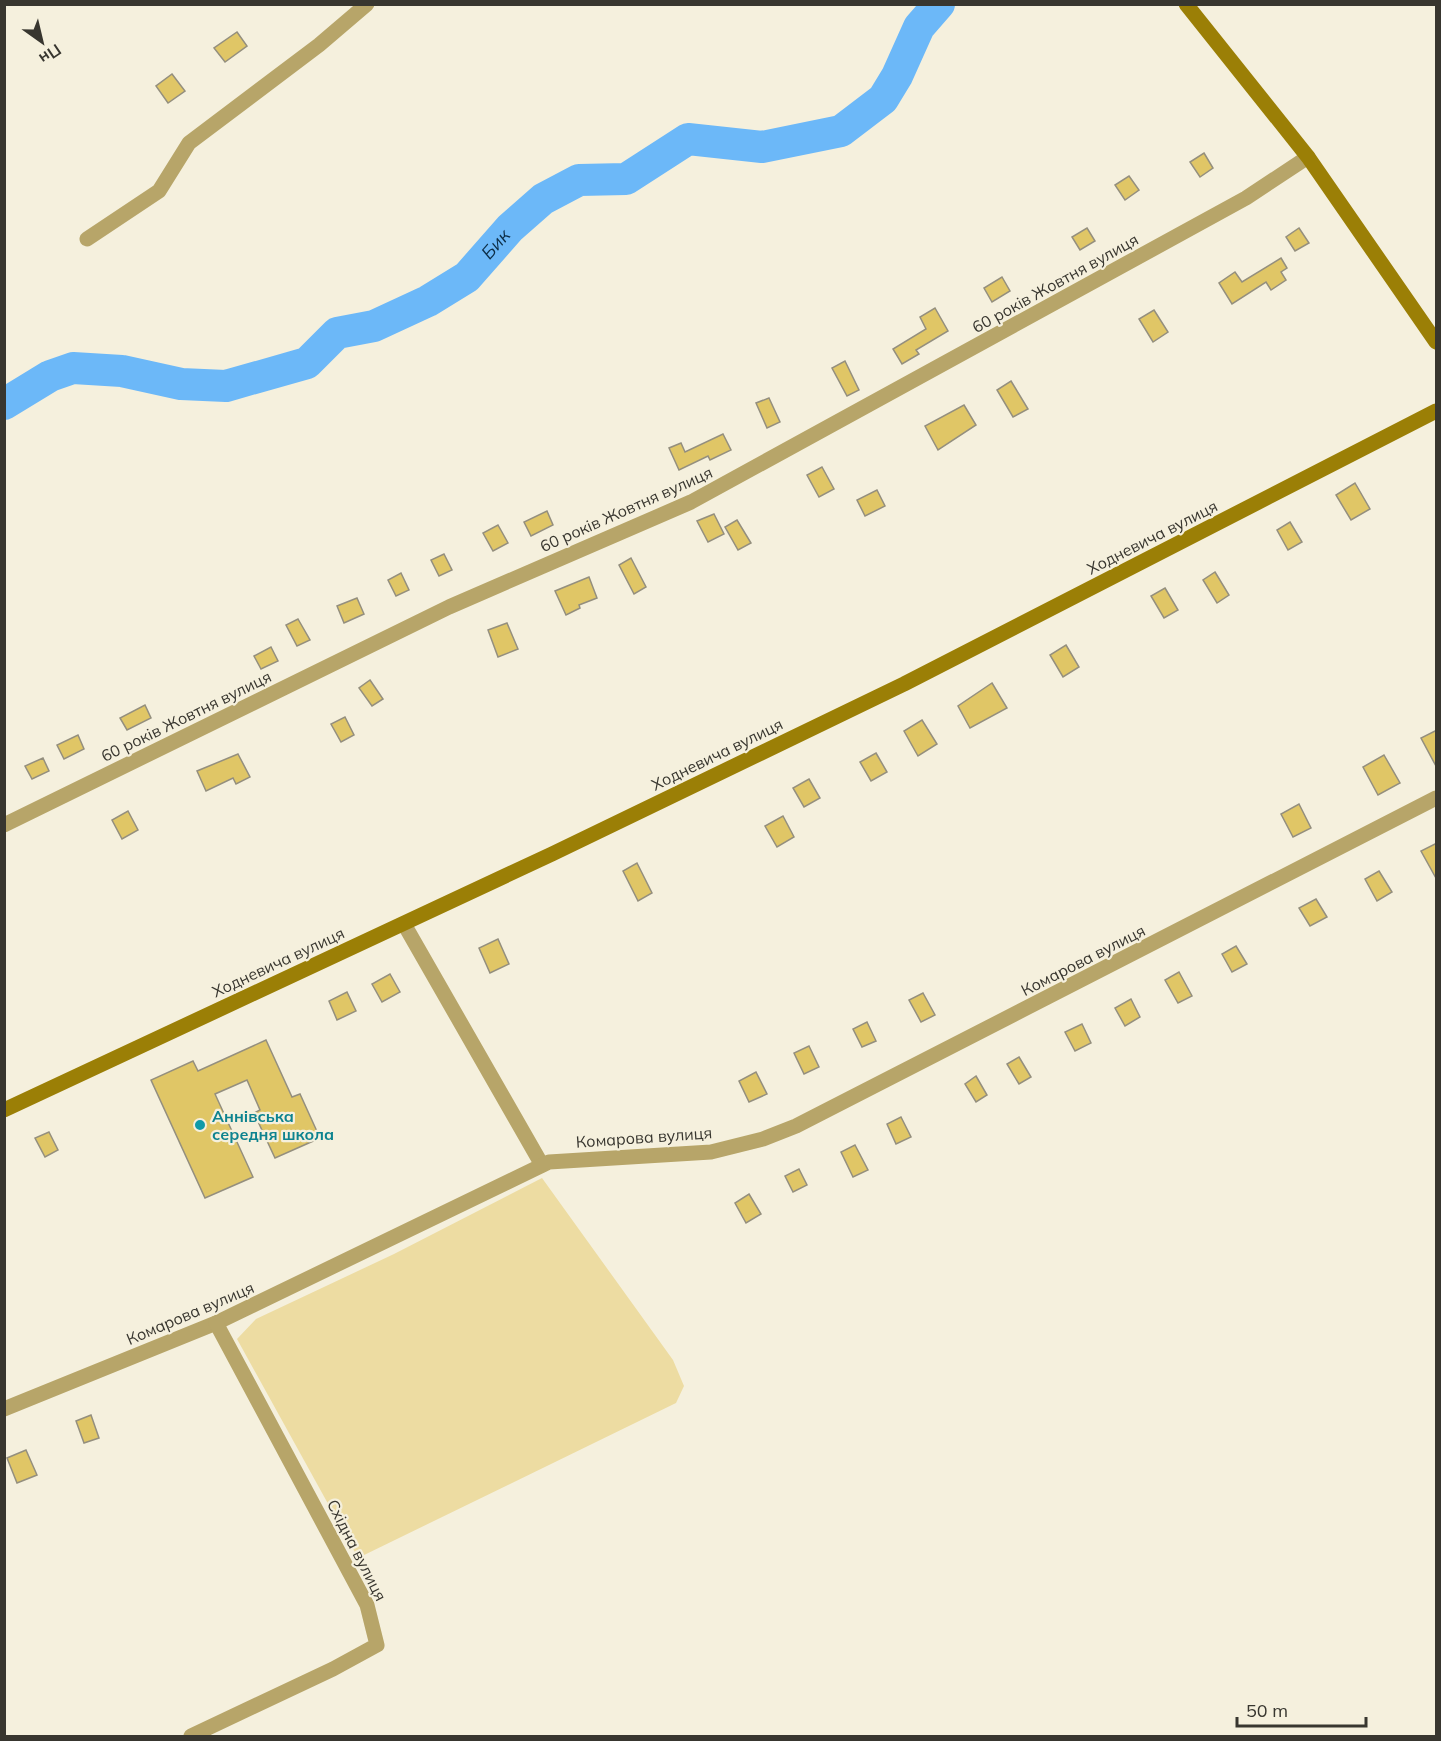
<svg xmlns="http://www.w3.org/2000/svg" width="1441" height="1741" font-family="Mulish,sans-serif">
<rect width="100%" height="100%" fill="#f5f0dd"/>
<path fill="#eddca2" d="M 542,1178 L 673,1360 L 684,1386 L 676,1403 L 358,1558 L 237,1339 L 256,1319 L 394,1254 Z"/>
<g fill="none" stroke-linecap="round" stroke-linejoin="round">
<path stroke="#6cb8f8" stroke-width="32" id="s1" d="M 4,404 L 50,376 L 73,368 L 122,371 L 181,384 L 226,386 L 307,363 L 337,333 L 374,326 L 428,301 L 467,277 L 510,228 L 543,199 L 579,180 L 626,179 L 688,139 L 762,147 L 841,131 L 883,99 L 897,76 L 919,27 L 939,4"/>
</g>
<g fill="#e0c666" stroke="#948f7e" stroke-width="1.5">
<path d="M 237,32 L 247,46 L 225,62 L 214,48 Z"/>
<path d="M 172,74 L 185,91 L 168,103 L 156,86 Z"/>
<path d="M 1204,153 L 1213,168 L 1200,177 L 1190,162 Z"/>
<path d="M 1129,176 L 1139,190 L 1125,200 L 1115,185 Z"/>
<path d="M 1087,228 L 1095,241 L 1080,250 L 1072,237 Z"/>
<path d="M 1299,228 L 1309,243 L 1295,251 L 1286,237 Z"/>
<path d="M 1281,258 L 1287,268 L 1281,272 L 1286,280 L 1271,290 L 1266,282 L 1232,304 L 1219,283 L 1235,272 L 1242,282 Z"/>
<path d="M 1002,277 L 1010,291 L 992,302 L 984,288 Z"/>
<path d="M 935,308 L 948,331 L 916,350 L 919,354 L 902,364 L 893,349 L 926,329 L 920,317 Z"/>
<path d="M 1154,310 L 1168,332 L 1153,342 L 1139,319 Z"/>
<path d="M 845,361 L 859,390 L 847,396 L 832,368 Z"/>
<path d="M 1011,381 L 1028,409 L 1013,417 L 997,390 Z"/>
<path d="M 769,398 L 780,422 L 767,428 L 756,403 Z"/>
<path d="M 964,405 L 976,425 L 938,450 L 925,426 Z"/>
<path d="M 723,434 L 731,450 L 710,460 L 708,456 L 679,470 L 669,448 L 681,443 L 685,452 Z"/>
<path d="M 822,467 L 834,489 L 819,497 L 807,475 Z"/>
<path d="M 1355,483 L 1370,509 L 1351,520 L 1336,495 Z"/>
<path d="M 877,490 L 885,506 L 865,516 L 857,500 Z"/>
<path d="M 547,511 L 553,525 L 531,536 L 524,522 Z"/>
<path d="M 714,514 L 724,534 L 708,542 L 697,521 Z"/>
<path d="M 737,520 L 751,543 L 738,550 L 725,527 Z"/>
<path d="M 1290,522 L 1302,542 L 1288,550 L 1277,530 Z"/>
<path d="M 498,525 L 508,543 L 493,551 L 483,533 Z"/>
<path d="M 444,554 L 452,570 L 439,576 L 431,560 Z"/>
<path d="M 631,558 L 646,587 L 634,594 L 619,565 Z"/>
<path d="M 1215,572 L 1229,595 L 1217,603 L 1203,580 Z"/>
<path d="M 401,573 L 409,590 L 396,596 L 388,580 Z"/>
<path d="M 589,577 L 597,598 L 579,605 L 580,608 L 566,615 L 555,591 Z"/>
<path d="M 1165,588 L 1178,610 L 1164,618 L 1151,596 Z"/>
<path d="M 357,598 L 364,614 L 344,623 L 337,606 Z"/>
<path d="M 298,619 L 310,640 L 297,646 L 286,625 Z"/>
<path d="M 507,623 L 518,649 L 498,657 L 488,630 Z"/>
<path d="M 1066,645 L 1079,667 L 1063,677 L 1050,655 Z"/>
<path d="M 271,647 L 278,661 L 261,669 L 254,656 Z"/>
<path d="M 370,680 L 383,699 L 372,706 L 359,688 Z"/>
<path d="M 992,683 L 1007,708 L 970,728 L 958,706 Z"/>
<path d="M 145,705 L 151,718 L 127,730 L 120,718 Z"/>
<path d="M 345,717 L 354,735 L 341,742 L 331,724 Z"/>
<path d="M 922,720 L 937,744 L 918,756 L 904,731 Z"/>
<path d="M 1437,730 L 1437,768 L 1421,738 Z"/>
<path d="M 78,735 L 84,749 L 64,759 L 57,745 Z"/>
<path d="M 876,753 L 887,772 L 871,781 L 860,762 Z"/>
<path d="M 238,754 L 250,777 L 236,784 L 233,778 L 206,791 L 197,771 Z"/>
<path d="M 1384,755 L 1400,783 L 1378,795 L 1363,767 Z"/>
<path d="M 43,758 L 49,771 L 32,779 L 25,766 Z"/>
<path d="M 809,779 L 820,798 L 804,807 L 793,788 Z"/>
<path d="M 1299,804 L 1311,828 L 1293,837 L 1281,814 Z"/>
<path d="M 128,811 L 138,830 L 122,839 L 112,820 Z"/>
<path d="M 783,816 L 794,837 L 777,847 L 765,826 Z"/>
<path d="M 1437,843 L 1437,880 L 1421,851 Z"/>
<path d="M 637,863 L 652,893 L 638,901 L 623,871 Z"/>
<path d="M 1379,871 L 1392,892 L 1377,901 L 1365,879 Z"/>
<path d="M 1316,899 L 1327,917 L 1310,926 L 1299,908 Z"/>
<path d="M 498,939 L 509,964 L 490,973 L 479,948 Z"/>
<path d="M 1236,946 L 1247,964 L 1232,972 L 1222,954 Z"/>
<path d="M 1179,972 L 1192,996 L 1178,1003 L 1165,980 Z"/>
<path d="M 390,974 L 400,992 L 382,1002 L 372,984 Z"/>
<path d="M 347,992 L 356,1011 L 337,1020 L 329,1001 Z"/>
<path d="M 923,993 L 935,1015 L 921,1022 L 909,1000 Z"/>
<path d="M 1131,999 L 1140,1017 L 1125,1026 L 1115,1008 Z"/>
<path d="M 867,1022 L 876,1041 L 862,1047 L 853,1029 Z"/>
<path d="M 1082,1024 L 1091,1043 L 1075,1051 L 1065,1032 Z"/>
<path d="M 266,1040 L 292,1097 L 300,1094 L 320,1138 L 275,1158 L 254,1113 L 260,1110 L 247,1080 L 215,1094 L 253,1177 L 205,1198 L 151,1080 L 193,1061 L 198,1071 Z"/>
<path d="M 809,1046 L 819,1067 L 804,1074 L 794,1053 Z"/>
<path d="M 1019,1057 L 1031,1077 L 1019,1084 L 1007,1064 Z"/>
<path d="M 756,1072 L 767,1094 L 749,1102 L 739,1081 Z"/>
<path d="M 976,1076 L 987,1095 L 976,1102 L 965,1084 Z"/>
<path d="M 901,1117 L 911,1137 L 896,1144 L 887,1124 Z"/>
<path d="M 49,1132 L 58,1150 L 45,1157 L 35,1138 Z"/>
<path d="M 855,1145 L 868,1170 L 853,1177 L 841,1152 Z"/>
<path d="M 799,1169 L 807,1185 L 793,1192 L 785,1176 Z"/>
<path d="M 749,1194 L 761,1214 L 746,1223 L 735,1203 Z"/>
<path d="M 91,1415 L 99,1438 L 84,1443 L 76,1421 Z"/>
<path d="M 26,1450 L 37,1475 L 17,1483 L 7,1458 Z"/>
</g>
<g fill="none" stroke-linecap="round" stroke-linejoin="round">
<g stroke="#b7a569" stroke-width="15">
<path d="M 87,239 L 159,191 L 189,143 L 319,45 L 367,4"/>
<path d="M 4,825 L 449,607 L 691,502 L 1246,198 L 1308,157"/>
<path d="M 404,924 L 542,1165"/>
<path d="M 4,1409 L 216,1323 L 549,1162 L 711,1152 L 763,1139 L 796,1126 L 1436,798"/>
<path d="M 191,1736 L 333,1669 L 377,1645 L 367,1605 L 216,1323"/>
</g>
<g stroke="#9b7f06" stroke-width="15">
<path d="M 1186,4 L 1308,157 L 1436,342"/>
<path d="M 4,1110 L 552,854 L 904,684 L 1436,411"/>
</g>
</g>
<circle fill="#0f9aa8" stroke="#f5f0dd" stroke-width="2" cx="200" cy="1125" r="6"/>
<g text-anchor="middle" stroke-width="4.5" stroke-linejoin="round" paint-order="stroke">
<g font-size="16" fill="#38362f" stroke="#f5f0dd">
<text transform="translate(1055 283) rotate(-29)" y="6">60 років Жовтня вулиця</text>
<text transform="translate(626 509) rotate(-24)" y="6">60 років Жовтня вулиця</text>
<text transform="translate(1152 537) rotate(-27)" y="6">Ходневича вулиця</text>
<text transform="translate(186 716) rotate(-26)" y="6">60 років Жовтня вулиця</text>
<text transform="translate(717 754) rotate(-26)" y="6">Ходневича вулиця</text>
<text transform="translate(1083 960) rotate(-27)" y="6">Комарова вулиця</text>
<text transform="translate(278 962) rotate(-25)" y="6">Ходневича вулиця</text>
<text transform="translate(644 1137) rotate(-4)" y="6">Комарова вулиця</text>
<text transform="translate(190 1313) rotate(-23)" y="6">Комарова вулиця</text>
<text transform="translate(357 1550) rotate(63)" y="6">Східна вулиця</text>
</g>
<g font-size="16" font-weight="bold" fill="#0d838f" stroke="#f5f0dd" text-anchor="start">
<text x="212" y="1122">Аннівська<tspan x="212" dy="18">середня школа</tspan></text>
</g>
<g font-size="18" font-style="italic" fill="#0c2d46" stroke="#f5f0dd">
<text dy="6" stroke="none"><textPath href="#s1" startOffset="546">Бик</textPath></text>
</g>
</g>
<rect width="1441" height="1741" fill="none" stroke="#38362f" stroke-width="12"/>
<g transform="translate(42 42) rotate(146)" stroke="#f5f0dd" stroke-width="4.5" paint-order="stroke">
<path d="M0-4.5L10 22L0 15L-10 22Z" fill="#38362f"/>
<text y="-9" font-size="16" font-weight="bold" text-anchor="middle" fill="#38362f">Пн</text>
</g>
<path d="M1237 1717v9h129v-9" fill="none" stroke="#38362f" stroke-width="3"/>
<text x="1246" y="1717" font-size="18" fill="#38362f" stroke="#f5f0dd" stroke-width="4.5" paint-order="stroke">50 m</text>
</svg>
